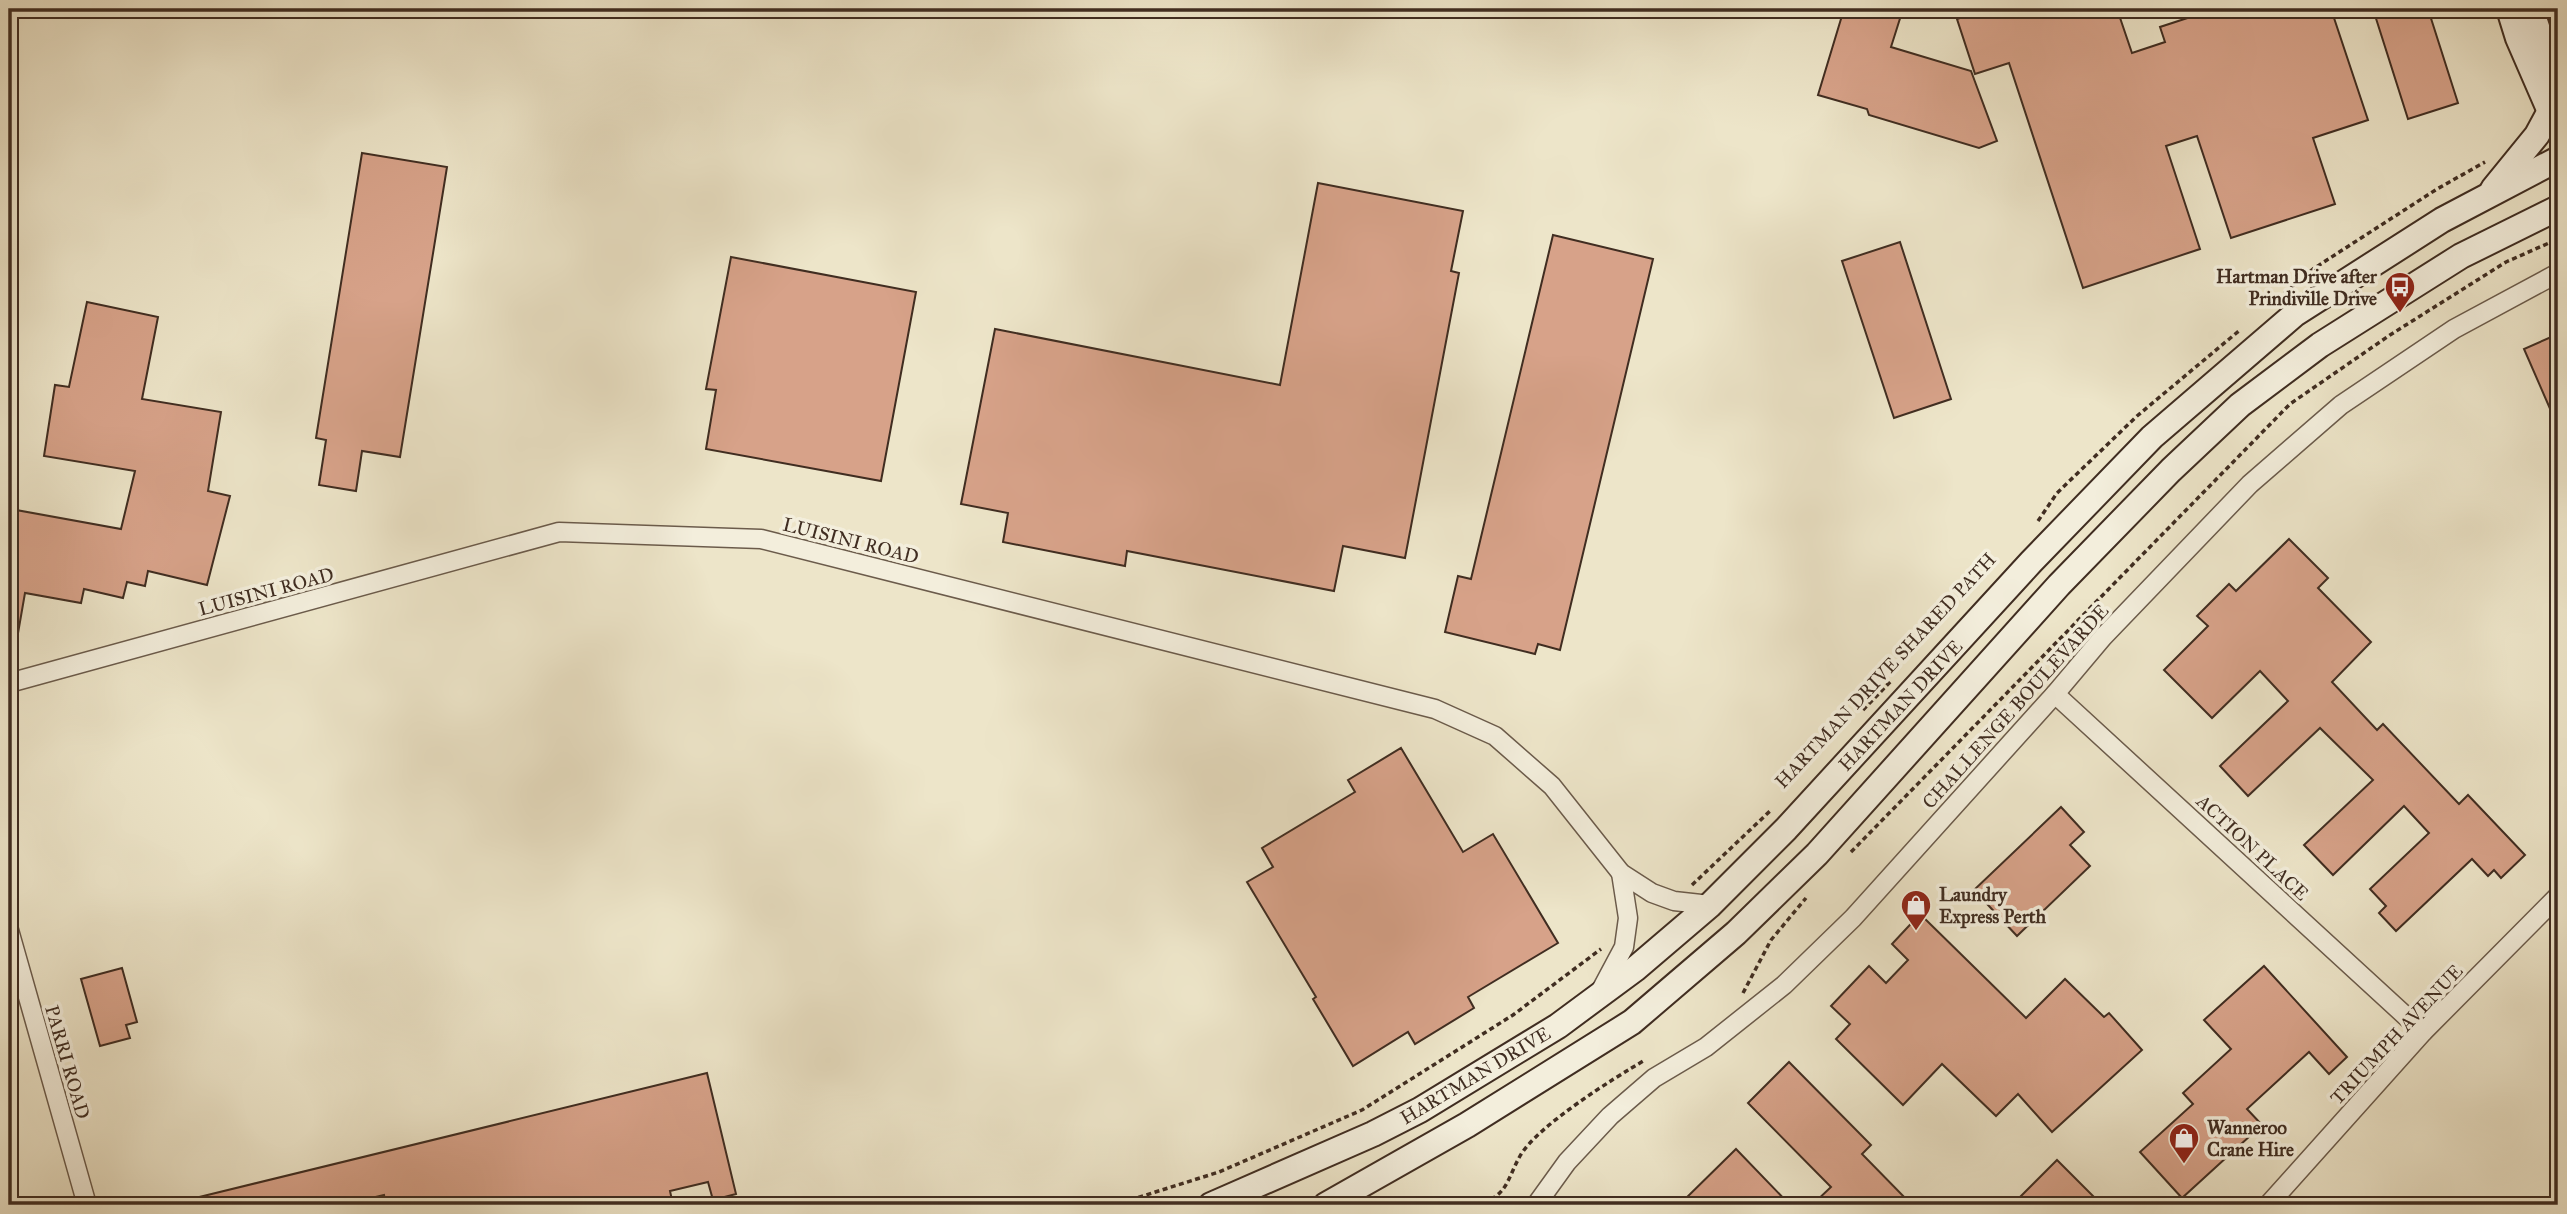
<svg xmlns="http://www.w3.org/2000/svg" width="2567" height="1214" font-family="'IM FELL Great Primer',serif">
<rect width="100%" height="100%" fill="#ede5c9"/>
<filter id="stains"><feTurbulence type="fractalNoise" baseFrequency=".00286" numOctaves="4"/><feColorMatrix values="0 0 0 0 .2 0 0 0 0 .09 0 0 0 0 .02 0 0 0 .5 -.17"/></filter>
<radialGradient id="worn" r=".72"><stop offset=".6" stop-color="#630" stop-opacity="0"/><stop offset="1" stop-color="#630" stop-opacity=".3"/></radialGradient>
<g fill="#d7a289" stroke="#402d21" stroke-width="2">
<path d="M 1844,9 L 1903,9 L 1891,47 L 1971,71 L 1997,141 L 1979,148 L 1869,115 L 1867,109 L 1818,95 Z"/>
<path d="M 1986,9 L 2117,9 L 2132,53 L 2165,42 L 2160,27 L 2215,9 L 2273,9 L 2276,17 L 2302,9 L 2331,9 L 2368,120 L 2313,138 L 2335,204 L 2231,238 L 2197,136 L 2166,146 L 2200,249 L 2083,288 L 2009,63 L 1975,74 L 1957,19 Z"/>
<path d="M 2373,9 L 2428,9 L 2458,103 L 2408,119 Z"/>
<path d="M 362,153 L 447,167 L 400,457 L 362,451 L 356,491 L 319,485 L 326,440 L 316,438 Z"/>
<path d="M 1318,183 L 1463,211 L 1451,271 L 1459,273 L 1405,558 L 1343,546 L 1334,591 L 1127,551 L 1125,566 L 1003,542 L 1008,513 L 961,504 L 995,329 L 1280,385 Z"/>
<path d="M 1553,235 L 1653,259 L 1560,650 L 1538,644 L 1535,654 L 1445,632 L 1458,576 L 1471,579 Z"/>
<path d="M 1900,242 L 1951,399 L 1894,418 L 1842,261 Z"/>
<path d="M 731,257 L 916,292 L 881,481 L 706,449 L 716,390 L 706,389 Z"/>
<path d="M 87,302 L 158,317 L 142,399 L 221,412 L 208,491 L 230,496 L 207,585 L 148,571 L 145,586 L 127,582 L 123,598 L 84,589 L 81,603 L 25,593 L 17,639 L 9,639 L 9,550 L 16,510 L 121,529 L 135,471 L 44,456 L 55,385 L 69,387 Z"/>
<path d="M 2558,334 L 2558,427 L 2524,349 Z"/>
<path d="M 2289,539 L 2328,578 L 2318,588 L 2371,642 L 2332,682 L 2377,730 L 2383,724 L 2459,804 L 2468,795 L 2525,855 L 2501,878 L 2494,870 L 2488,876 L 2472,859 L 2396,931 L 2379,913 L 2386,906 L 2370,889 L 2429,833 L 2404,806 L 2333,875 L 2304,845 L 2373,780 L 2320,728 L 2248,796 L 2220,766 L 2288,701 L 2260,671 L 2212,718 L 2164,670 L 2208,626 L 2197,616 L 2229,584 L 2236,591 Z"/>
<path d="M 1401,748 L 1463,852 L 1493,834 L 1558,943 L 1468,997 L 1474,1008 L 1415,1044 L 1408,1032 L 1353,1066 L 1313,999 L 1316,997 L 1247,882 L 1273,867 L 1262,848 L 1355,792 L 1348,780 Z"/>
<path d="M 2061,807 L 2084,832 L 2070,845 L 2090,866 L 2017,936 L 1974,890 Z"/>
<path d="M 1920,914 L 2026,1018 L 2065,979 L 2104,1017 L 2109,1013 L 2142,1050 L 2052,1132 L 2018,1094 L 1996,1116 L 1942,1064 L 1903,1105 L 1836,1039 L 1850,1024 L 1831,1006 L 1869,966 L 1886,983 L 1908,960 L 1892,944 Z"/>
<path d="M 2264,966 L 2347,1057 L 2329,1074 L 2309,1052 L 2247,1109 L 2262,1125 L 2182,1198 L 2140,1152 L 2193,1104 L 2183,1093 L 2231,1049 L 2204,1020 Z"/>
<path d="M 122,968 L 137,1022 L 126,1025 L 130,1038 L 100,1046 L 81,979 Z"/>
<path d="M 1789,1062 L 1871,1145 L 1862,1154 L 1912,1205 L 1812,1205 L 1831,1187 L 1748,1103 Z"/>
<path d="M 707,1073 L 736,1194 L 713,1200 L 708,1182 L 670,1191 L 673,1205 L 386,1205 L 384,1195 L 342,1205 L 192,1205 L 191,1199 Z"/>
<path d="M 1736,1149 L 1790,1205 L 1679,1205 Z"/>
<path d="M 2057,1160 L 2102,1205 L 2012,1205 Z"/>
</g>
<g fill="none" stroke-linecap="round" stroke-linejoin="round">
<g stroke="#6b5b4b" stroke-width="21">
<g id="street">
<path d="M 9,683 L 559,532 L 761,539 L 1435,709 L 1495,736 L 1552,786 L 1621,873 L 1652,893 L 1674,901 L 1710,905"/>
<path d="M 2055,694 L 2423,1032"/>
<path d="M 9,930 L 87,1205"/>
<path d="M 1600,992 L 1624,947 L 1628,918 L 1621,873"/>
<path d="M 1536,1205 L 1567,1162 L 1610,1116 L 1654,1078 L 1706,1047 L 1784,985 L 1853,918 L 2055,694 L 2103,637 L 2250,484 L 2341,405 L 2454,329 L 2558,273"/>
<path d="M 2268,1205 L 2423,1032 L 2558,896"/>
</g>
</g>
<g stroke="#402d21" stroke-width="28">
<g id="secondary">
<path d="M 2509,9 L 2518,38 L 2558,130"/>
<path d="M 2531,9 L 2538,30 L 2558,77"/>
<path d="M 2493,189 L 2537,135 L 2550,111"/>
<path d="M 1211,1205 L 1373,1134 L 1420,1110 L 1558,1026 L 1635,969 L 1710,905 L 1786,829 L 2031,562 L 2152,437 L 2295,314 L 2442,220 L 2558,159"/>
<path d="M 1326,1205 L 1467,1125 L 1632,1022 L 1736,933 L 1817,854 L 2059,585 L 2171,470 L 2240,405 L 2320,345 L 2461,256 L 2558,208"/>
</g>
</g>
<g stroke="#402d21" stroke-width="3.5" stroke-dasharray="5 3.5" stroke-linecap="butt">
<path d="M 2284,293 L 2313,269 L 2437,189 L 2485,162"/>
<path d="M 2038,521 L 2057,493 L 2137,416 L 2240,330"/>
<path d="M 1863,710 L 1892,680"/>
<path d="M 1851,852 L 2290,404 L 2390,335 L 2506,262 L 2558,239"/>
<path d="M 1692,885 L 1770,811"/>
<path d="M 1743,993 L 1771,940 L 1806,898"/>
<path d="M 1114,1205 L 1219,1172 L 1362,1110 L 1513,1015 L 1601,949"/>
<path d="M 1397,1205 L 1402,1203 L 1447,1205"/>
<path d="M 1475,1205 C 1508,1197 1506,1181 1520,1156 C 1537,1126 1614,1078 1645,1060"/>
</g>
<use href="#street" stroke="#f3eedc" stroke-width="18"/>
<use href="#secondary" stroke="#f3eedc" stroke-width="24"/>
</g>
<defs>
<g id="bus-pin" transform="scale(1.575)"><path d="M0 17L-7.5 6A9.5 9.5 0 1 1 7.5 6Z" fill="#8f2418" stroke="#f3eedc"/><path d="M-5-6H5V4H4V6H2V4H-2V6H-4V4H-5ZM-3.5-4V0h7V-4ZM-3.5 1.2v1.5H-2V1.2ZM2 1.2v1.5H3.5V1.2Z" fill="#fff"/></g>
<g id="shop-pin" transform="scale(1.575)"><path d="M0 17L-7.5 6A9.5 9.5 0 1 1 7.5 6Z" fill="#8f2418" stroke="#f3eedc"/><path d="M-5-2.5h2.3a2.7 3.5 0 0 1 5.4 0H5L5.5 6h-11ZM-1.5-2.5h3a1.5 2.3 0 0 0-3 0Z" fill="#fff"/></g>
</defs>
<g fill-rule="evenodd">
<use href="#bus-pin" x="2400" y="287"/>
<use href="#shop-pin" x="1916" y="905"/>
<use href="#shop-pin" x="2184" y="1138"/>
</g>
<g text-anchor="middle" stroke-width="7" stroke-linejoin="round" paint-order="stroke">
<g font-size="19" font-weight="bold" fill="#402d21" stroke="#f3eedc" text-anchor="start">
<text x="2377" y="283" text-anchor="end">Hartman Drive after<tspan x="2377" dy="22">Prindiville Drive</tspan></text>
<text x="1939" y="901">Laundry<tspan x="1939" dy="22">Express Perth</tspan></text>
<text x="2207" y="1134">Wanneroo<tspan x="2207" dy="22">Crane Hire</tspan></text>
</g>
<g font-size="19" fill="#402d21" stroke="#f3eedc">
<text transform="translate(851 540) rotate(14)" y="7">LUISINI ROAD</text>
<text transform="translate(266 591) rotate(-15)" y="7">LUISINI ROAD</text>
<text transform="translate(1885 670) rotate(-47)" y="7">HARTMAN DRIVE SHARED PATH</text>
<text transform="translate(1900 705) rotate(-47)" y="7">HARTMAN DRIVE</text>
<text transform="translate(2015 706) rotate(-48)" y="7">CHALLENGE BOULEVARDE</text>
<text transform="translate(2253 847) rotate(43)" y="7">ACTION PLACE</text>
<text transform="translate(2396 1034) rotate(-47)" y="7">TRIUMPH AVENUE</text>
<text transform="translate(68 1062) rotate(74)" y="7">PARRI ROAD</text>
<text transform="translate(1475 1075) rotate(-31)" y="7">HARTMAN DRIVE</text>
</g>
</g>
<rect width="2567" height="1214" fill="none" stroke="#ede5c9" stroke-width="35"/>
<rect x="10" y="10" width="2546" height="1193" fill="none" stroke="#402d21" stroke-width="3.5"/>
<rect x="18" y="18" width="2532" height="1179" fill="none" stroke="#402d21" stroke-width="2"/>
<rect width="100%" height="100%" filter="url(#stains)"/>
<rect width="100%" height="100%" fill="url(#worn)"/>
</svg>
